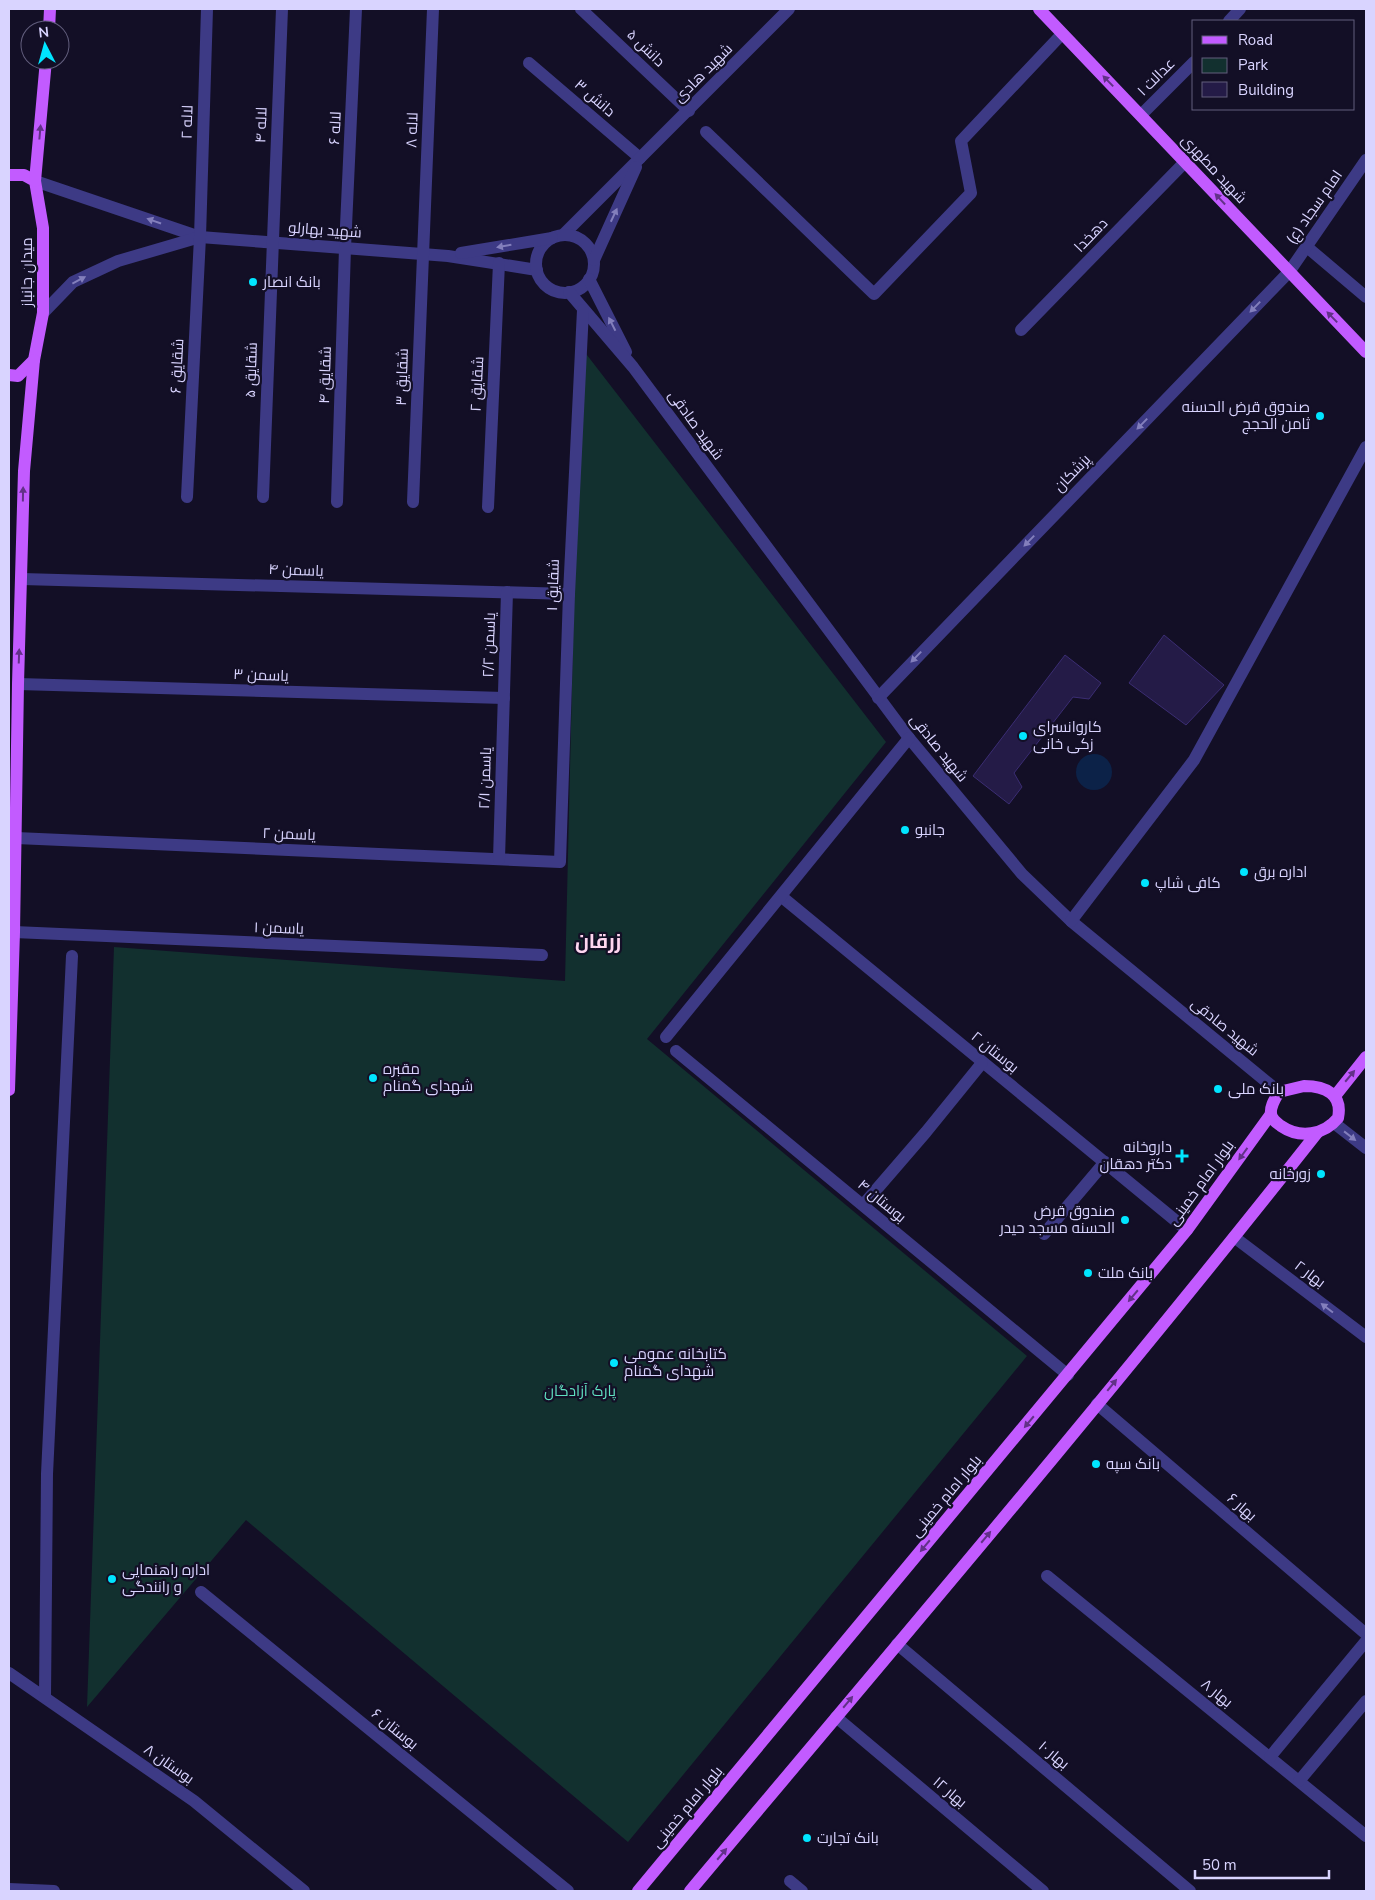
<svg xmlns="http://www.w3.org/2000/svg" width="1375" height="1900" font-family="'Nunito Sans',Cairo,sans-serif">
<rect width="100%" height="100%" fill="#130f26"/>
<path fill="#12302f" d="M 580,346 L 886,742 L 647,1039 L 1027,1356 L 628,1842 L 246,1520 L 87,1707 L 114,947 L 565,981 Z"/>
<circle fill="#0c2248" cx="1094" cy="772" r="18"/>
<g fill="#241b47" stroke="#3b2d73">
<path d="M 1164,635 L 1224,685 L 1186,725 L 1129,683 Z"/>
<path d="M 1065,655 L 1101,683 L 1089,699 L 1073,697 L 1014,773 L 1022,787 L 1009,804 L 973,776 Z"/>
</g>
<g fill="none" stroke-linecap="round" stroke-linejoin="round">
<g stroke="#3d3a85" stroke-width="12">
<path d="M 581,9 L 689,111"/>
<path d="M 1229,21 L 1240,9"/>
<path d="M 529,63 L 640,158"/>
<path d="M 1141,115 L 1194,62"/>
<path d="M 706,132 L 874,294 L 971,193 L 961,141 L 1062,34"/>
<path d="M 35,181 L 200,237 L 448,256 L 537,270"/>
<path d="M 563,235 L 789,9"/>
<circle cx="565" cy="264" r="29"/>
<path d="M 1307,247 L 1366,297"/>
<path d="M 461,253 L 552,238"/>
<path d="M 594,260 L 636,167"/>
<path d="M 589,279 L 626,352"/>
<path d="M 569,292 L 633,367 L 909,738 L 1022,874 L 1071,921 L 1279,1092"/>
<path d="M 43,313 L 73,282 L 118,261 L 200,237"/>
<path d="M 1021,330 L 1185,162"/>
<path d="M 187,497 L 200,237 L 207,9"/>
<path d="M 263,497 L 282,9"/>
<path d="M 337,502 L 345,248 L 356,9"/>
<path d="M 413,502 L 433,9"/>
<path d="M 488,507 L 499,263"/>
<path d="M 22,579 L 569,594"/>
<path d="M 18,684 L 504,698"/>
<path d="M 878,698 L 1289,272 L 1366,160"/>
<path d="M 16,838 L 560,862 L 569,594 L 583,310"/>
<path d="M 499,859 L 507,592"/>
<path d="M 782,897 L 1187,1230"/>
<path d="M 1071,921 L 1194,760 L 1366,447"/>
<path d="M 14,932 L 542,955"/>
<path d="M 666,1037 L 909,738"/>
<path d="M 676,1051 L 1068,1375"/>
<path d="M 1334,1123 L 1366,1148"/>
<path d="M 863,1205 L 926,1132 L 982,1063"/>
<path d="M 1044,1234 L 1105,1162"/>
<path d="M 1234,1237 L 1366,1337"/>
<path d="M 1097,1404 L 1366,1634"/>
<path d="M 1047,1576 L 1366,1836"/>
<path d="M 201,1592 L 568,1891"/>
<path d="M 897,1644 L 1190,1891"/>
<path d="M 9,1673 L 194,1801 L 304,1891"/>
<path d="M 45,1697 L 47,1474 L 72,956"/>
<path d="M 836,1717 L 1043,1891"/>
<path d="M 1270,1757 L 1366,1641"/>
<path d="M 1299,1781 L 1366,1701"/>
<path d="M 790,1881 L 802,1891"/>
<path d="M 9,1889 L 54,1891"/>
</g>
<g stroke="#c25bff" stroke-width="12">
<path d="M 1039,9 L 1366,352"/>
<path d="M 49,30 L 50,9"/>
<path d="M 9,175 L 24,175 L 35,181 L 43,228 L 43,313 L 34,360 L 18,376 L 9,375"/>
<path d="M 35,181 L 46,60"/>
<path d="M 1304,1086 C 1325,1086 1343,1094 1338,1118 C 1324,1135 1300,1139 1281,1126 C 1277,1123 1272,1120 1271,1114 C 1270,1106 1275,1099 1279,1092 Z"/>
<path d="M 9,1090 L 14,932 L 18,684 L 24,471 L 34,360"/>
<path d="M 1335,1096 L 1366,1057"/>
<path d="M 638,1891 L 1187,1230 L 1271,1114"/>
<path d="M 690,1891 C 901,1640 1114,1390 1317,1133"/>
</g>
</g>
<defs><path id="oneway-solid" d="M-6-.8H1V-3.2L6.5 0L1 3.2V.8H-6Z" transform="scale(1.25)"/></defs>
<g fill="#623188">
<use href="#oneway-solid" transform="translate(1108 81) rotate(-134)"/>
<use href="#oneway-solid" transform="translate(40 132) rotate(-85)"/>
<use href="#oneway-solid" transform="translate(1220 199) rotate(-133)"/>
<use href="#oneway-solid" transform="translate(1332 317) rotate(-134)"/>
<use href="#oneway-solid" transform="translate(23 494) rotate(-89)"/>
<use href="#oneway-solid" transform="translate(19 656) rotate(-88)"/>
<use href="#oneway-solid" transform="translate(1350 1076) rotate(-50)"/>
<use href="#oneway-solid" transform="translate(1243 1154) rotate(126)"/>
<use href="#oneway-solid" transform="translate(1133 1296) rotate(130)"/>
<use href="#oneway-solid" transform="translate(1112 1385) rotate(-51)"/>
<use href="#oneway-solid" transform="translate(1029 1422) rotate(130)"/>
<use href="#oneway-solid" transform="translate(986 1537) rotate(-50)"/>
<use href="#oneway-solid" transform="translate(925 1546) rotate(130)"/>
<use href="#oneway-solid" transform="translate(848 1702) rotate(-50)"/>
<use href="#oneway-solid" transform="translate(722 1854) rotate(-50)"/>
</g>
<g fill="#837fbc">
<use href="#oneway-solid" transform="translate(614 215) rotate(-65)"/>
<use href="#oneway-solid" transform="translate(154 221) rotate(-161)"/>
<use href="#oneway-solid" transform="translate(504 246) rotate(170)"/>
<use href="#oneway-solid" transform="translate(79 280) rotate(-28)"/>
<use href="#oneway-solid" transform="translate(1255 307) rotate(134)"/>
<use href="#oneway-solid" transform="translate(612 324) rotate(-117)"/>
<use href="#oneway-solid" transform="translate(1142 424) rotate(134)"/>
<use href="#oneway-solid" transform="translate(1029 541) rotate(134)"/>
<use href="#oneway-solid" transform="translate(916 657) rotate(134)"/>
<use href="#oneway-solid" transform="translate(1350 1136) rotate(38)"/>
<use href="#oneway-solid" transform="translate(1327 1308) rotate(-143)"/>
</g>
<g fill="#00e5ff" stroke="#130f26" stroke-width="2">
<circle cx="253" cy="282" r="5"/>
<circle cx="1320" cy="416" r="5"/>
<circle cx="1023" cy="736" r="5"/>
<circle cx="905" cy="830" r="5"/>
<circle cx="1244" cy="872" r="5"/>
<circle cx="1145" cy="883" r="5"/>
<circle cx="373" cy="1078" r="5"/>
<circle cx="1218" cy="1089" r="5"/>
<path d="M1179.5 1148.5h5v5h5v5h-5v5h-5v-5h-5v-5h5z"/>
<circle cx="1321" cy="1174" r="5"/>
<circle cx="1125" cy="1220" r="5"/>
<circle cx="1088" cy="1273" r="5"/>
<circle cx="614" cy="1363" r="5"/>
<circle cx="1096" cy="1464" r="5"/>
<circle cx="112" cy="1579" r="5"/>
<circle cx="807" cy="1838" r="5"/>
</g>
<g text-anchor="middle" stroke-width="4.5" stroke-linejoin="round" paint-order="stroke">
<g font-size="15" fill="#d9d4ff" stroke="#130f26">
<text transform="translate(646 48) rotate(44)" y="5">دانش ۵</text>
<text transform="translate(703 73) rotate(-45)" y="5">شهید هادی</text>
<text transform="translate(1156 77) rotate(-45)" y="5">عدالت ۱</text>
<text transform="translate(595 98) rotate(41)" y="5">دانش ۳</text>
<text transform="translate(187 122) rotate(-88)" y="5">لاله ۲</text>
<text transform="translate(261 125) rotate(-88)" y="5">لاله ۴</text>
<text transform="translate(335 128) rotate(-87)" y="5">لاله ۶</text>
<text transform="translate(412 130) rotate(-88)" y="5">لاله ۸</text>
<text transform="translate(1214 169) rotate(47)" y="5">شهید مطهری</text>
<text transform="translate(1314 207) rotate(-55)" y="5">امام سجاد (ع)</text>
<text transform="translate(325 230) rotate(4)" y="5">شهید بهارلو</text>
<text transform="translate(1091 235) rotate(-46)" y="5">دهخدا</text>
<text transform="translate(27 272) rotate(-90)" y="5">میدان جانباز</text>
<text transform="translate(177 366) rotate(-87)" y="5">شقایق ۶</text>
<text transform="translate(251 370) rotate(-88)" y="5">شقایق ۵</text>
<text transform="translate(325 375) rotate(-88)" y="5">شقایق ۴</text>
<text transform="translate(402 377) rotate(-88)" y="5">شقایق ۳</text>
<text transform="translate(477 384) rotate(-87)" y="5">شقایق ۲</text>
<text transform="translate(696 425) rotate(54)" y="5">شهید صادقی</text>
<text transform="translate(1072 473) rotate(-46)" y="5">پزشکان</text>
<text transform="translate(296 570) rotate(2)" y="5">یاسمن ۴</text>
<text transform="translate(553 585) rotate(-88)" y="5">شقایق ۱</text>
<text transform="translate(489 645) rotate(-88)" y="5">یاسمن ۲/۲</text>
<text transform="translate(261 675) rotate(2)" y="5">یاسمن ۳</text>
<text transform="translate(939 748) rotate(51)" y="5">شهید صادقی</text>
<text transform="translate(485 778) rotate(-88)" y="5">یاسمن ۲/۱</text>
<text transform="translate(289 834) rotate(2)" y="5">یاسمن ۲</text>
<text transform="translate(279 928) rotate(2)" y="5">یاسمن ۱</text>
<text transform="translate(1225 1027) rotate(39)" y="5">شهید صادقی</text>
<text transform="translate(995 1052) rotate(39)" y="5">بوستان ۲</text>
<text transform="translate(1201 1183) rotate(-54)" y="5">بلوار امام خمینی</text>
<text transform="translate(882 1201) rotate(40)" y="5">بوستان ۴</text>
<text transform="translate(1310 1274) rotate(37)" y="5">بهار ۲</text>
<text transform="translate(946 1496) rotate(-50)" y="5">بلوار امام خمینی</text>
<text transform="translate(1242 1507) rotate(41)" y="5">بهار ۶</text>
<text transform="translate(1217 1693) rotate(39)" y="5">بهار ۸</text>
<text transform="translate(395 1729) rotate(39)" y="5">بوستان ۶</text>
<text transform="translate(1054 1755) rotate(40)" y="5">بهار ۱۰</text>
<text transform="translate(169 1764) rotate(35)" y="5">بوستان ۸</text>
<text transform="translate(950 1792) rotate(40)" y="5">بهار ۱۲</text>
<text transform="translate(687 1807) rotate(-50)" y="5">بلوار امام خمینی</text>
</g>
<g font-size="15" fill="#d9d4ff" stroke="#130f26" text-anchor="start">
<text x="263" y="287">بانک انصار</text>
<text x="1310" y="412" text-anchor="end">صندوق قرض الحسنه<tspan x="1310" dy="17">ثامن الحجج</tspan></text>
<text x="1033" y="732">کاروانسرای<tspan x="1033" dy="17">زکی خانی</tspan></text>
<text x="915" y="835">جانبو</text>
<text x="1254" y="877">اداره برق</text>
<text x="1155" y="888">کافی شاپ</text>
<text x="383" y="1074">مقبره<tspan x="383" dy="17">شهدای گمنام</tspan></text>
<text x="1228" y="1094">بانک ملی</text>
<text x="1172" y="1152" text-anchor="end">داروخانه<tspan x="1172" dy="17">دکتر دهقان</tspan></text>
<text x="1311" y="1179" text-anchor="end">زورخانه</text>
<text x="1115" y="1216" text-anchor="end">صندوق قرض<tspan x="1115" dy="17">الحسنه مسجد حیدر</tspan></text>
<text x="1098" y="1278">بانک ملت</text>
<text x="624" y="1359">کتابخانه عمومی<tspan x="624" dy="17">شهدای گمنام</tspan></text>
<text x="1106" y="1469">بانک سپه</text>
<text x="122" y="1575">اداره راهنمایی<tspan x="122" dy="17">و رانندگی</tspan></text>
<text x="817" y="1843">بانک تجارت</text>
</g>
<g font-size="15" fill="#5fe0c0" stroke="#130f26">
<text x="580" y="1396">پارک آزادگان</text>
</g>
<g font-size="20" font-weight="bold" fill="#ffd6f0" stroke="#130f26">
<text x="598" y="948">زرقان</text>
</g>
</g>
<rect width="1375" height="1900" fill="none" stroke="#d9d4ff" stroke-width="20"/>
<rect x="1192" y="20" width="162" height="90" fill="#130f26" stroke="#625e7d"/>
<rect x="1202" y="36" width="25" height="8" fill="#c25bff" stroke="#625e7d"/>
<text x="1238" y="45" font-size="15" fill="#d9d4ff">Road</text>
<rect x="1202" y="58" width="25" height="15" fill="#12302f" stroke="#625e7d"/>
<text x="1238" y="70" font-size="15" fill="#d9d4ff">Park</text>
<rect x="1202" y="82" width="25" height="15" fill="#241b47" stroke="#625e7d"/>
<text x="1238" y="95" font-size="15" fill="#d9d4ff">Building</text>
<g transform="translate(45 45) rotate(354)"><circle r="24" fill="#130f26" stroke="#625e7d"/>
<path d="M0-4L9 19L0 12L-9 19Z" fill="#00e5ff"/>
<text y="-8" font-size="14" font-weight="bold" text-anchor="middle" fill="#d9d4ff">N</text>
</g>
<path d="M1195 1870v8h134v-8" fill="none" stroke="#d9d4ff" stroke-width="2.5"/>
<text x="1202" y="1870" font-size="15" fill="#d9d4ff" stroke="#130f26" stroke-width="4" paint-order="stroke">50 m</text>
</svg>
